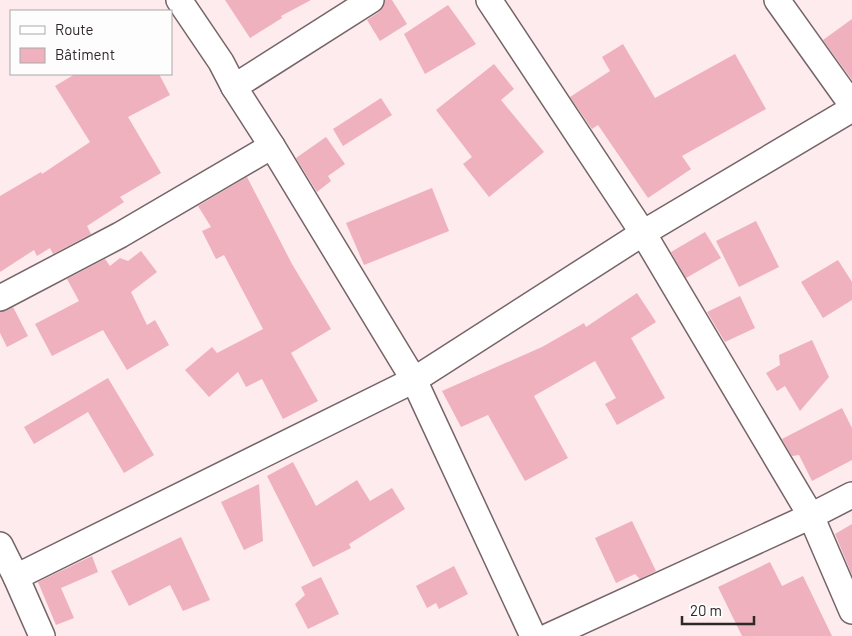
<svg xmlns="http://www.w3.org/2000/svg" width="852" height="636" font-family="Barlow,sans-serif">
<rect width="100%" height="100%" fill="#fdebed"/>
<g fill="#efb1bd">
<path d="M 225,0 L 311,0 L 281,16 L 282,18 L 250,38 Z"/>
<path d="M 385,0 L 392,0 L 407,24 L 380,41 L 367,20 L 379,12 L 383,7 Z"/>
<path d="M 448,5 L 476,44 L 425,74 L 404,34 Z"/>
<path d="M 852,19 L 852,80 L 823,40 Z"/>
<path d="M 623,44 L 655,98 L 735,54 L 766,109 L 682,156 L 691,169 L 648,198 L 598,125 L 592,129 L 570,97 L 610,71 L 602,57 Z"/>
<path d="M 494,64 L 514,89 L 501,100 L 544,152 L 489,197 L 463,164 L 472,157 L 436,110 Z"/>
<path d="M 75,74 L 159,74 L 170,95 L 128,117 L 161,173 L 120,197 L 124,202 L 87,226 L 91,234 L 53,254 L 50,248 L 37,256 L 34,250 L 0,272 L 0,196 L 41,172 L 42,174 L 90,142 L 55,86 Z"/>
<path d="M 381,98 L 392,115 L 343,146 L 333,129 Z"/>
<path d="M 326,137 L 345,164 L 328,176 L 331,181 L 317,192 L 296,158 Z"/>
<path d="M 247,177 L 292,264 L 331,329 L 291,353 L 318,401 L 283,419 L 262,379 L 246,387 L 238,372 L 209,397 L 185,370 L 212,347 L 217,353 L 263,329 L 224,255 L 216,259 L 202,231 L 211,227 L 198,206 Z"/>
<path d="M 432,188 L 449,231 L 364,265 L 346,223 Z"/>
<path d="M 756,221 L 779,267 L 739,287 L 716,241 Z"/>
<path d="M 705,232 L 721,258 L 686,278 L 671,252 Z"/>
<path d="M 141,251 L 157,272 L 131,292 L 147,325 L 155,320 L 169,345 L 127,370 L 103,330 L 52,356 L 35,324 L 79,301 L 67,279 L 105,259 L 110,266 L 120,258 L 128,261 Z"/>
<path d="M 838,260 L 852,282 L 852,300 L 823,318 L 801,282 Z"/>
<path d="M 637,293 L 656,322 L 631,338 L 665,398 L 617,425 L 605,404 L 616,398 L 595,361 L 534,396 L 568,458 L 525,481 L 488,415 L 461,427 L 442,391 L 542,347 L 584,323 L 586,327 Z"/>
<path d="M 740,296 L 755,328 L 725,342 L 707,312 Z"/>
<path d="M 13,307 L 28,336 L 7,347 L 0,333 L 0,312 L 6,311 Z"/>
<path d="M 812,340 L 829,377 L 800,411 L 785,386 L 777,391 L 766,373 L 780,365 L 779,355 Z"/>
<path d="M 108,378 L 154,455 L 124,473 L 88,412 L 34,444 L 24,427 Z"/>
<path d="M 842,408 L 852,428 L 852,460 L 812,481 L 799,455 L 792,456 L 782,439 Z"/>
<path d="M 293,462 L 316,506 L 357,480 L 370,501 L 392,488 L 405,509 L 349,544 L 351,548 L 313,567 L 267,476 Z"/>
<path d="M 259,484 L 263,541 L 244,550 L 221,502 Z"/>
<path d="M 632,521 L 656,571 L 640,579 L 635,574 L 616,583 L 595,538 Z"/>
<path d="M 852,524 L 852,575 L 835,534 Z"/>
<path d="M 181,537 L 210,600 L 183,611 L 170,585 L 129,606 L 111,571 Z"/>
<path d="M 92,556 L 98,572 L 61,588 L 74,618 L 56,625 L 38,582 Z"/>
<path d="M 770,562 L 782,586 L 803,576 L 832,636 L 742,636 L 718,587 Z"/>
<path d="M 454,566 L 468,594 L 439,609 L 436,603 L 427,608 L 416,586 Z"/>
<path d="M 321,577 L 339,614 L 308,629 L 295,604 L 305,595 L 301,587 Z"/>
</g>
<g fill="none" stroke-linecap="round" stroke-linejoin="round">
<g stroke="#756568" stroke-width="28">
<g id="street">
<path d="M 179,0 L 221,62 L 234,87 L 272,146 L 414,380 L 533,636"/>
<path d="M 489,0 L 643,233 L 811,516 L 852,611"/>
<path d="M 777,0 L 852,105"/>
<path d="M 234,87 L 371,0"/>
<path d="M 0,298 L 120,235 L 272,146"/>
<path d="M 0,545 L 16,577 L 42,636"/>
<path d="M 16,577 L 414,380 L 643,233 L 852,109"/>
<path d="M 549,636 L 811,516 L 852,495"/>
</g>
</g>
<use href="#street" stroke="#fff" stroke-width="25"/>
</g>
<rect x="10" y="10" width="162" height="65" fill="#fdfdfd" stroke="#aba8a8"/>
<rect x="20" y="26" width="25" height="8" fill="#ffffff" stroke="#aba8a8"/>
<text x="55" y="35" font-size="15" fill="#2f2829">Route</text>
<rect x="20" y="48" width="25" height="15" fill="#efb1bd" stroke="#aba8a8"/>
<text x="55" y="60" font-size="15" fill="#2f2829">Bâtiment</text>
<path d="M682 616v8h72v-8" fill="none" stroke="#2f2829" stroke-width="2.5"/>
<text x="690" y="616" font-size="15" fill="#2f2829" stroke="#fdfdfd" stroke-width="4" paint-order="stroke">20 m</text>
</svg>
